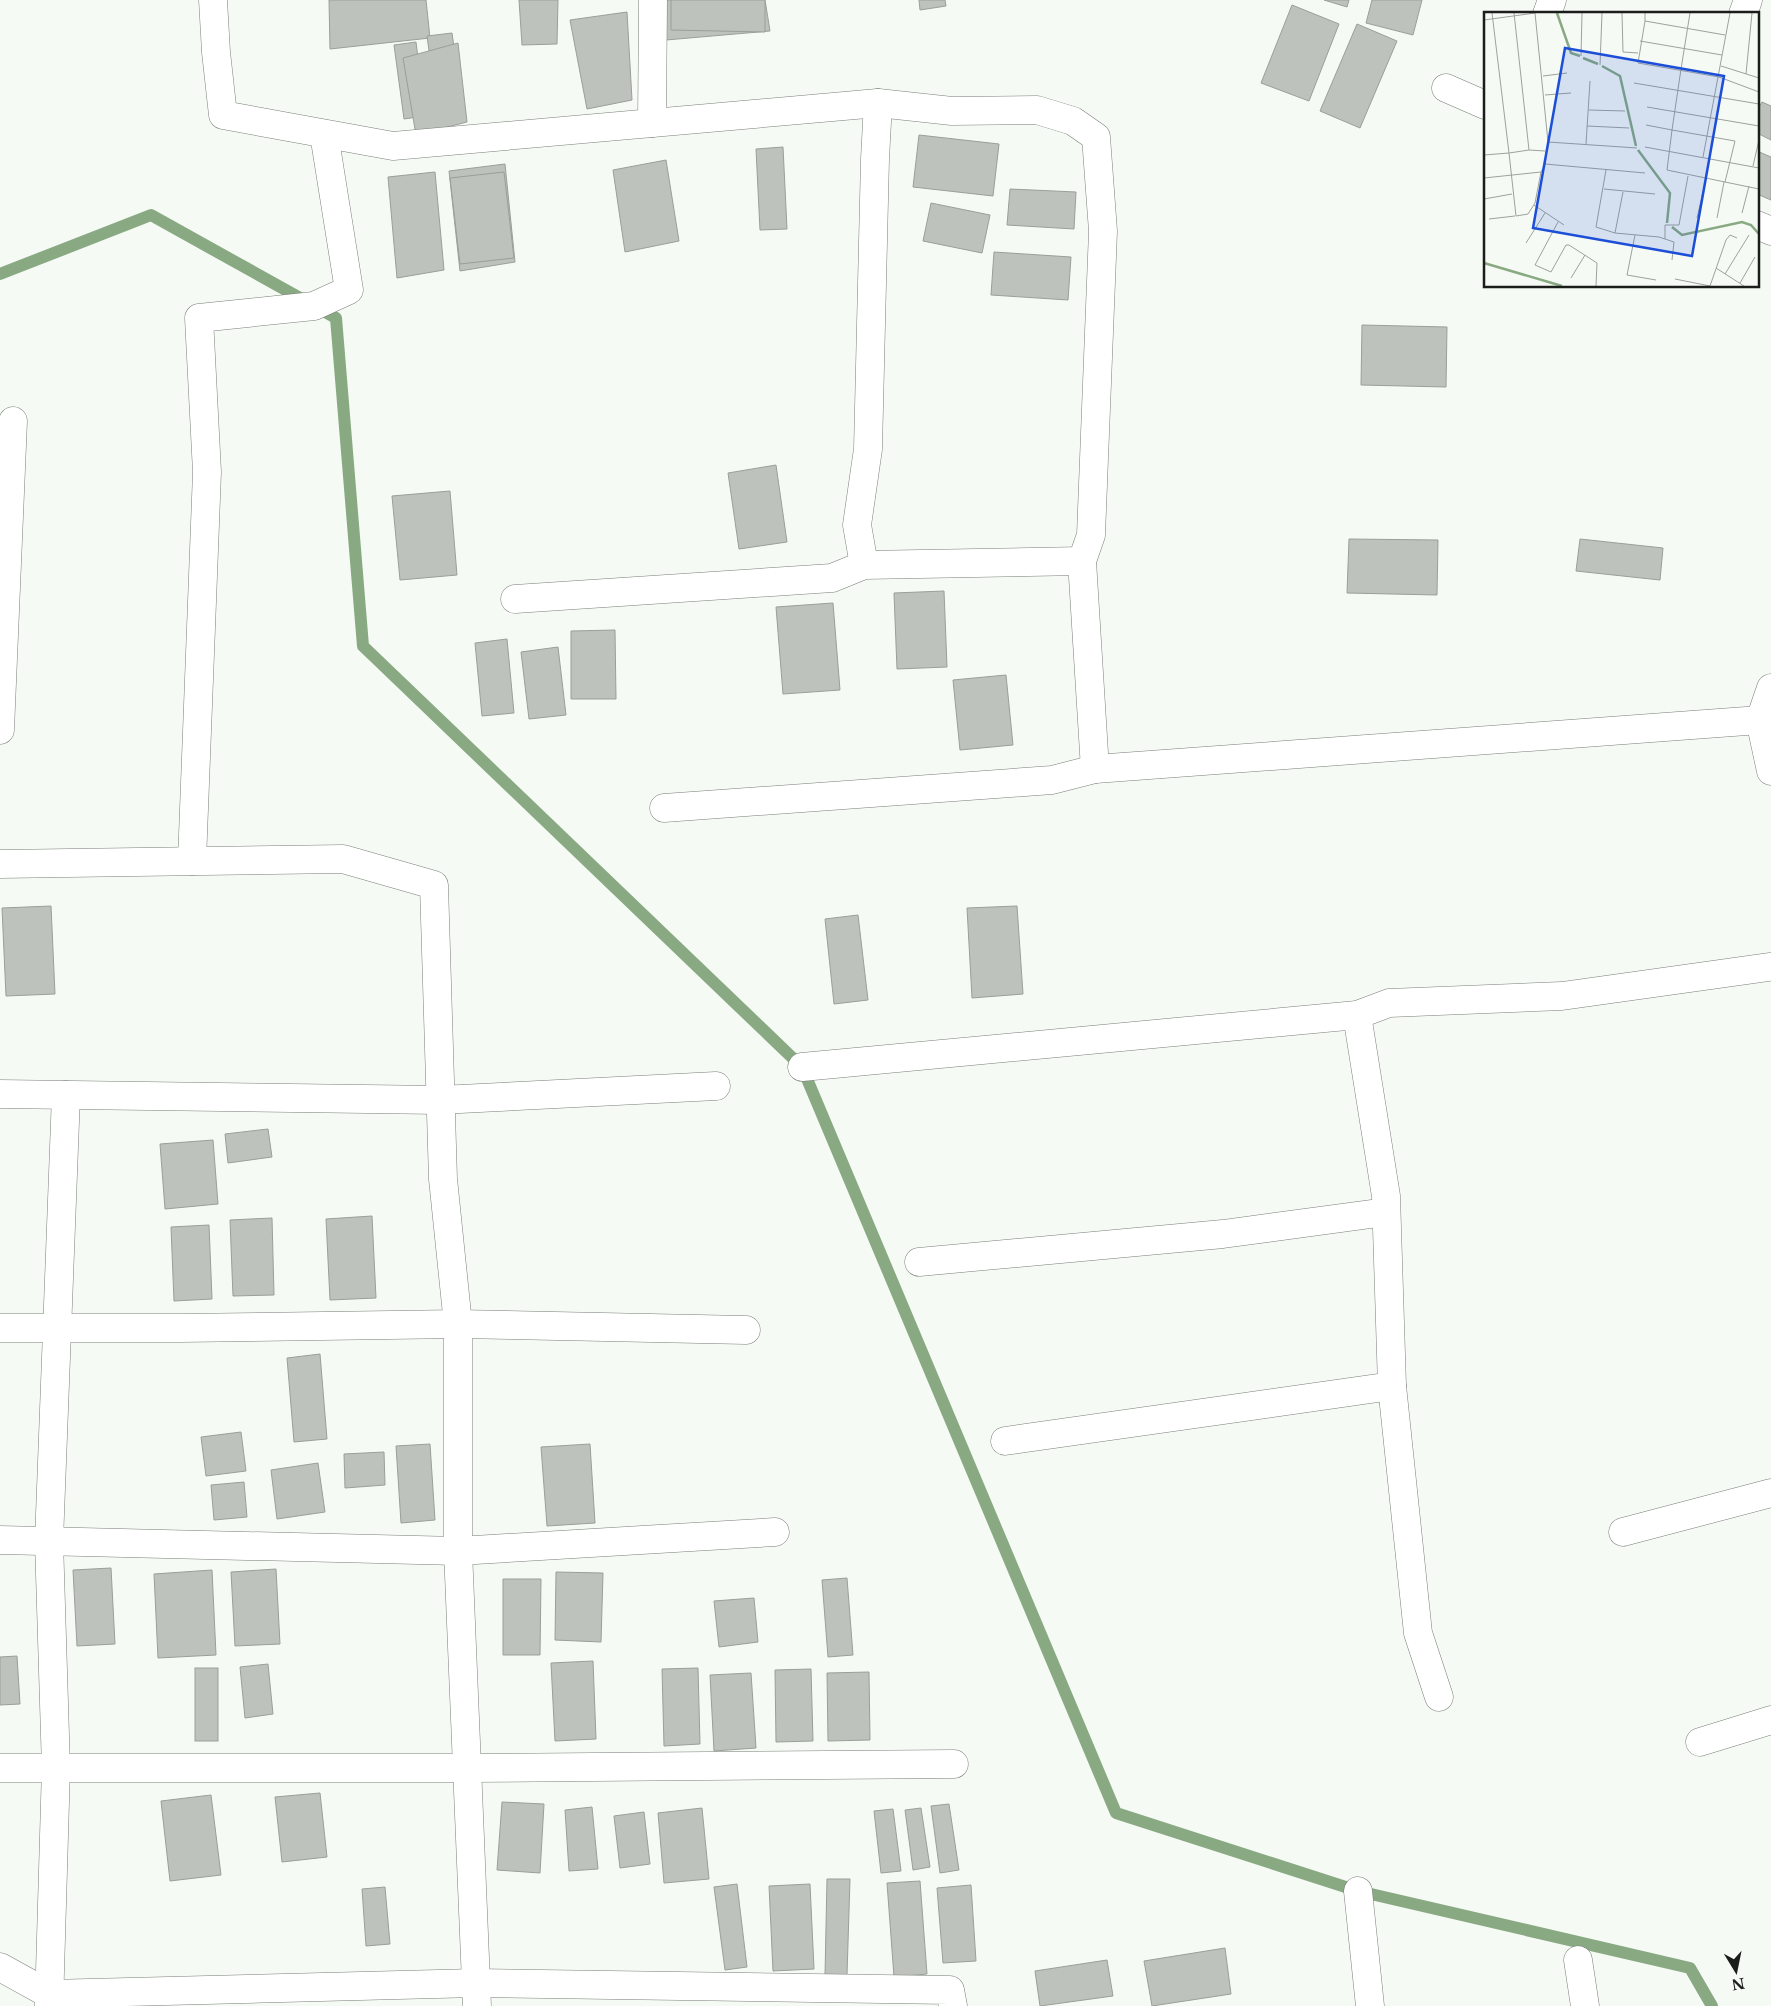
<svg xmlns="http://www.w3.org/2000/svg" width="1771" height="2006" font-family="'Libre Baskerville',serif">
<rect width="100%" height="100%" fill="#f5faf4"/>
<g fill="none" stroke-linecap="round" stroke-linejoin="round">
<path stroke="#88a982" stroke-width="12" d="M 0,274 L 151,215 L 336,318 L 363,646 L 802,1067 L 1116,1813 L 1358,1891 L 1690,1968 L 1712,2006"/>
</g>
<g fill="#bdc2bc" stroke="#9a9f99">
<path d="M 329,0 L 426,0 L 430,38 L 330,49 Z"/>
<path d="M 519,0 L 558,0 L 557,44 L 522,45 Z"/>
<path d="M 662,0 L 765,0 L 770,31 L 666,40 Z"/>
<path d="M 671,0 L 765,0 L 765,32 L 671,30 Z"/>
<path d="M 919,0 L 945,0 L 946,6 L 920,10 Z"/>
<path d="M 1324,0 L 1349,0 L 1347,7 Z"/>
<path d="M 1372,0 L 1422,0 L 1413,35 L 1366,23 Z"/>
<path d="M 1292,5 L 1339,24 L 1309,101 L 1261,83 Z"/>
<path d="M 627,12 L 632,100 L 587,109 L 570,20 Z"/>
<path d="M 1357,24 L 1397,41 L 1360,128 L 1320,111 Z"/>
<path d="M 452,33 L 463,113 L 438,116 L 427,36 Z"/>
<path d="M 416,42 L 425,116 L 404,119 L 394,45 Z"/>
<path d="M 458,43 L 467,122 L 416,135 L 403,58 Z"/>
<path d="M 1762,102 L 1771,106 L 1771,140 L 1757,133 L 1757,110 Z"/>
<path d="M 919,135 L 999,144 L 993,196 L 913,187 Z"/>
<path d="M 783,147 L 787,229 L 760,230 L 756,149 Z"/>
<path d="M 1757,151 L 1771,157 L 1771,200 L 1757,194 Z"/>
<path d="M 666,160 L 679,241 L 625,252 L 613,170 Z"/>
<path d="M 505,164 L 515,262 L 460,271 L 449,171 Z"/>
<path d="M 435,172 L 444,270 L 397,278 L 388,177 Z"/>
<path d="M 504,172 L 514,258 L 460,264 L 450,178 Z"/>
<path d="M 1010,189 L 1076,192 L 1074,229 L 1007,225 Z"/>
<path d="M 931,203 L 990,215 L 982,253 L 923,241 Z"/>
<path d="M 994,252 L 1071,257 L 1068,300 L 991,295 Z"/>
<path d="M 1362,325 L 1447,327 L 1446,387 L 1361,385 Z"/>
<path d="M 776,465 L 787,542 L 739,549 L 728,473 Z"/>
<path d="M 450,491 L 457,575 L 400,580 L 392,496 Z"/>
<path d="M 1349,539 L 1438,540 L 1437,595 L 1347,593 Z"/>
<path d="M 1580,539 L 1663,548 L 1660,580 L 1576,571 Z"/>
<path d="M 944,591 L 947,667 L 897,669 L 894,593 Z"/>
<path d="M 833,603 L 840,690 L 783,694 L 776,607 Z"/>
<path d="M 615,630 L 616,699 L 571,699 L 571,631 Z"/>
<path d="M 507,639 L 514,713 L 482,716 L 475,643 Z"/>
<path d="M 558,647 L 566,715 L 529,719 L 521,652 Z"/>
<path d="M 1006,675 L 1013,745 L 960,750 L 953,680 Z"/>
<path d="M 51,906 L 55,994 L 6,996 L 2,908 Z"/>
<path d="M 1017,906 L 1023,994 L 972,998 L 967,908 Z"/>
<path d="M 858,915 L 868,1000 L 834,1004 L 825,919 Z"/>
<path d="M 268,1129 L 272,1157 L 228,1163 L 225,1134 Z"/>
<path d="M 213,1140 L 218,1204 L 165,1209 L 160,1144 Z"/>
<path d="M 372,1216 L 376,1298 L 330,1300 L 326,1219 Z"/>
<path d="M 272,1218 L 274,1295 L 233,1296 L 230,1220 Z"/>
<path d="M 209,1225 L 212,1299 L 174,1301 L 171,1227 Z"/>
<path d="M 320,1354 L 327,1439 L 294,1442 L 287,1358 Z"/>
<path d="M 241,1432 L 246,1471 L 206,1476 L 201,1437 Z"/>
<path d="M 430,1444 L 435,1520 L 401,1523 L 396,1446 Z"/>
<path d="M 590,1444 L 595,1523 L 547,1526 L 541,1447 Z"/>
<path d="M 384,1452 L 385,1485 L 345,1488 L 344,1454 Z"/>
<path d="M 318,1463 L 325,1512 L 277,1519 L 271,1470 Z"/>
<path d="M 244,1482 L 247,1517 L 214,1520 L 211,1485 Z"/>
<path d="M 111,1568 L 115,1644 L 77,1646 L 73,1570 Z"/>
<path d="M 276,1569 L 280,1644 L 235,1646 L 231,1572 Z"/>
<path d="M 212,1570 L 216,1655 L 158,1658 L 154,1574 Z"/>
<path d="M 556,1572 L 603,1573 L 601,1642 L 555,1640 Z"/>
<path d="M 847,1578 L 853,1655 L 828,1657 L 822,1580 Z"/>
<path d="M 503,1579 L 541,1579 L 540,1655 L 503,1655 Z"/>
<path d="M 754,1598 L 758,1642 L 719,1647 L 714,1601 Z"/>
<path d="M 17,1656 L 20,1704 L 0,1705 L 0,1657 Z"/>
<path d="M 593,1661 L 596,1739 L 555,1741 L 551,1663 Z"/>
<path d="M 268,1664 L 273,1714 L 245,1718 L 240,1667 Z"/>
<rect x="195" y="1668" width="23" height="73"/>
<path d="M 698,1668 L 700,1744 L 664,1746 L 662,1669 Z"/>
<path d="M 811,1669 L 813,1741 L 776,1742 L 775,1670 Z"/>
<path d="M 869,1672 L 870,1740 L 828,1741 L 827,1673 Z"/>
<path d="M 751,1673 L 756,1748 L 714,1751 L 710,1675 Z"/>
<path d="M 320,1793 L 327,1857 L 282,1862 L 275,1797 Z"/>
<path d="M 211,1795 L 221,1875 L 170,1881 L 161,1801 Z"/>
<path d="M 502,1802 L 544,1804 L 540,1873 L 497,1870 Z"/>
<path d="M 949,1804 L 959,1870 L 940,1873 L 931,1806 Z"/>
<path d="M 592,1807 L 598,1869 L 569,1871 L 565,1810 Z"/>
<path d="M 702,1808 L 709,1879 L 664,1883 L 658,1813 Z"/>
<path d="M 921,1808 L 930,1867 L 913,1870 L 905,1810 Z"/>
<path d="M 893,1809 L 901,1871 L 881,1873 L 874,1811 Z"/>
<path d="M 644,1812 L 650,1864 L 620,1868 L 614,1816 Z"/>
<path d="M 827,1879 L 850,1879 L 847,1975 L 825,1975 Z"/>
<path d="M 920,1881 L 927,1974 L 894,1977 L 887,1883 Z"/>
<path d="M 737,1884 L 747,1967 L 725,1970 L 714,1887 Z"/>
<path d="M 810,1884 L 814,1969 L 773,1971 L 769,1886 Z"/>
<path d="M 971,1885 L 976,1961 L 943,1963 L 937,1888 Z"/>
<path d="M 385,1887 L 390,1944 L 366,1946 L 362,1889 Z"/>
<path d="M 1225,1948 L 1231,1994 L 1152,2006 L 1144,1961 Z"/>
<path d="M 1107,1960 L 1113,1996 L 1040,2006 L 1035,1971 Z"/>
</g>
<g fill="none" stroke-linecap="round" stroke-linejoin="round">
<g stroke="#7a7f79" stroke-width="29">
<g id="minor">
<path d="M 213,0 L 216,52 L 223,115 L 393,146 L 878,103 L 952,111 L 1037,110 L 1073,121 L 1096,137 L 1103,231 L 1091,535 L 1082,561 L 1095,769"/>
<path d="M 1547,14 L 1552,0"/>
<path d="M 1743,14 L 1748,0"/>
<path d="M 1446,88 L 1485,105"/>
<path d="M 652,123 L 653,0"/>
<path d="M 1757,225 L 1771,231"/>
<path d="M 864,565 L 857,525 L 868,449 L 875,159 L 878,103"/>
<path d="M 515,599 L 832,578 L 864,565 L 1082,561"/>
<path d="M 1771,688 L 1760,720 L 1771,771"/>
<path d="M 0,730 L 13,421"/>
<path d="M 664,808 L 1052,780 L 1095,769 L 1760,720"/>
<path d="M 192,861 L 207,472 L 199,318 L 314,306 L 349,290 L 324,134"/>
<path d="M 0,864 L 343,859 L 434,885 L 443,1179 L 458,1324 L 458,1551 L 477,2006"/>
<path d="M 1357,1015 L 1386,1196 L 1392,1386 L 1418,1633 L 1439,1697"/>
<path d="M 802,1067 L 1357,1015 L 1389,1003 L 1562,996 L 1769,967"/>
<path d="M 0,1094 L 440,1100 L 716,1086"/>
<path d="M 919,1262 L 1223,1234 L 1386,1212"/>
<path d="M 0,1328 L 181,1328 L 458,1324 L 746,1330"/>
<path d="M 1005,1441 L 1392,1386"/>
<path d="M 1623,1532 L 1771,1493"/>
<path d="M 0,1540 L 458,1551 L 775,1532"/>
<path d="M 1700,1742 L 1771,1720"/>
<path d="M 0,1768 L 467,1768 L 954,1764"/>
<path d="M 1358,1891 L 1370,2006"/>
<path d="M 1578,1960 L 1585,2006"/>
<path d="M 0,1967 L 49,1994 L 476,1983 L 950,1990 L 953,2006"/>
<path d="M 49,2006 L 56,1768 L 49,1541 L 66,1095"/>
</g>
</g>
<use href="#minor" stroke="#fff" stroke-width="28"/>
</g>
<g transform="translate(1484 12)">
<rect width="275" height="275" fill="#f5faf4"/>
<path fill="none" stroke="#88a982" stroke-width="2.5" d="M 73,1 L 87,41 L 96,44M 99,46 L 114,52M 118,54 L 136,64 L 152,134M 154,138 L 186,181 L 183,211M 188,215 L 198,223 L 258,210 L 267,213 L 275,222M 0,251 L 78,274"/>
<path fill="none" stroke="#9ea29d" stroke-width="1" d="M 30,1 L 45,138 L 61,139M 138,1 L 139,40 L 154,41M 161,1 L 161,9 L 241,23M 0,8 L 51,1M 161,9 L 154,51 L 235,65 L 275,80M 156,29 L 238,43M 97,44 L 98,1M 116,53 L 118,1M 237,54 L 275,66M 262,62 L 268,1M 59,64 L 83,61M 150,71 L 275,92M 61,83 L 87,81M 163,95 L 275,114M 105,98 L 141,99M 162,113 L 188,118 L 251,129 L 241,170 L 183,158 L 188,118 L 197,57 L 206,1M 103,114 L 145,116M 64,130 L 153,136M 102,132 L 106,69M 161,135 L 275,156M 0,137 L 0,143 L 25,141 L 8,1M 45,138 L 25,141 L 32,204 L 44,202 L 51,191 L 57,160M 219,145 L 246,1M 61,152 L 161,161M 269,154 L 275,128M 122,158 L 112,215 L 131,221 L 175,225 L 190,230 L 188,248M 0,166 L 57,160 L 61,152 L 64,130 L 51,1M 241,170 L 275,177M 120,177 L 171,182M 0,187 L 28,182M 50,193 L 80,213M 258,201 L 265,174M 213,206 L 222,167M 233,206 L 240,170M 5,207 L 31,204M 74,210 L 51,253 L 67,260 L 82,233 L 85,233 L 113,251 L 112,274M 131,221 L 139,180M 151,223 L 143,263 L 172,268M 181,227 L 181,213 L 195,213 L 204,164M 42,231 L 61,201M 232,256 L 260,274M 241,262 L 265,223M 87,266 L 101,243M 191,267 L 226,274M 256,271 L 271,245M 226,274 L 242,228 L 246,223 L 253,226"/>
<path fill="#1d4ed8" fill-opacity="0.15" stroke="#1d4ed8" stroke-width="2.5" d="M 81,36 L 240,64 L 208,244 L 49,216 Z"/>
<rect width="275" height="275" fill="none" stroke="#1b1d1b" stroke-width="2.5"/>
</g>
<g transform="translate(1736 1971) rotate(170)" stroke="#f5faf4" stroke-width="4" paint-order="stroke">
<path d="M0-4L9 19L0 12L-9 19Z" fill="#1b1d1b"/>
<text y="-8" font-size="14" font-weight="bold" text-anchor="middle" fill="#1b1d1b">N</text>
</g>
</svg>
